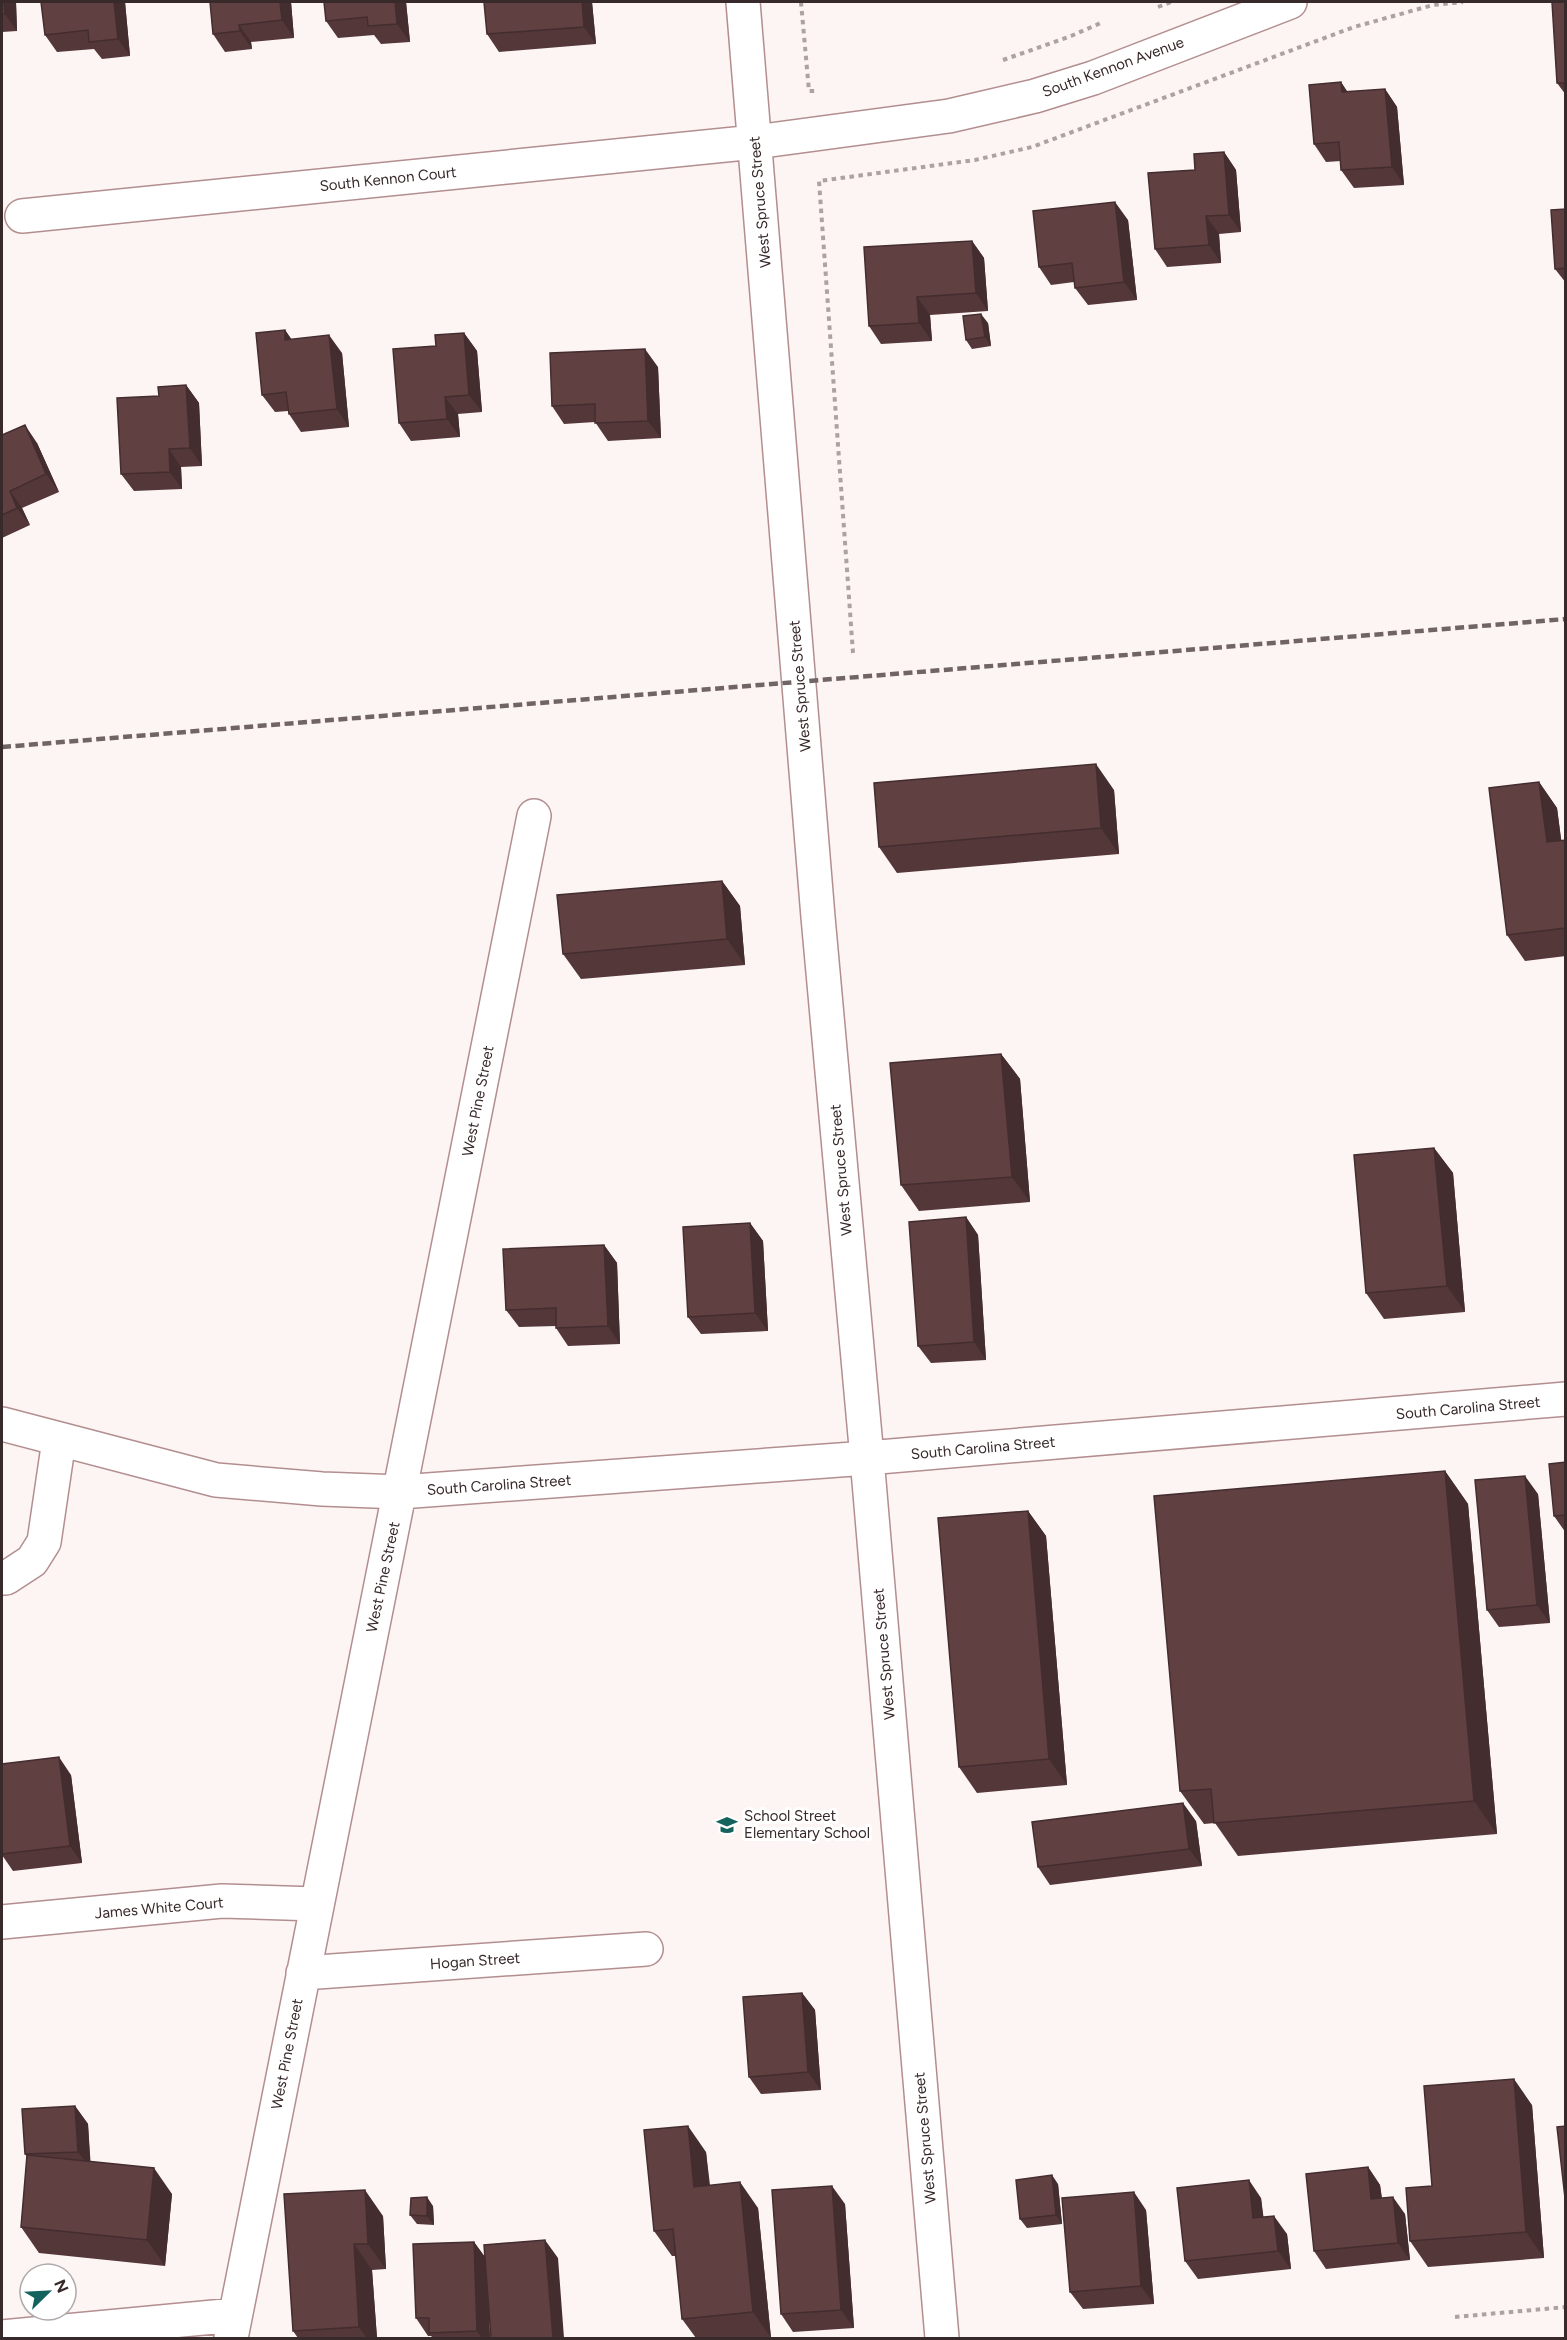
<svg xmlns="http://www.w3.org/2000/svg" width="1567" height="2340" font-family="Figtree,sans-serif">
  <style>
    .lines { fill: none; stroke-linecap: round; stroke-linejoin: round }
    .minor-casing { stroke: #b38e8f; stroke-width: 36 }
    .path { stroke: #ada2a2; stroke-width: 4; stroke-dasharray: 4.5 4.5; stroke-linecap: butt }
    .minor { stroke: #fff; stroke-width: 33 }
    .rail { stroke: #716465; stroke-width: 4.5; stroke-dasharray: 9 4.5; stroke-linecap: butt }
    .wall { fill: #533739 }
    .shaded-wall { fill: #442d2e }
    .building { fill: #614042; stroke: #442d2e; stroke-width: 1.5 }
    .labels { text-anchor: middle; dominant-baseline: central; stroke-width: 6; stroke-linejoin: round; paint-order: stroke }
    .street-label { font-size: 15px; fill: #38292a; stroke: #fff }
    .poi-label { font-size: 15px; fill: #38292a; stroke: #fff; text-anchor: start }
  </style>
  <rect width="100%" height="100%" fill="#fdf4f4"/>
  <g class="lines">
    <!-- minor casing -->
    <g class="minor-casing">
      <path id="minor" d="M743 2 818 917 867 1458 942 2338
        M22 216 755 142 949 116 1035 96 1093 78 1290 2
        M2 1424 216 1480 322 1489 400 1492 867 1458 1566 1399
        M2 1578H6L32 1561 44 1542 59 1440
        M2 1922 222 1901 316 1904
        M303 1973 646 1949
        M2 2337 235 2315
        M231 2338 534 816"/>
    </g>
    <!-- path -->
    <path class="path" d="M801 2 809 91H816
      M1158 7 1171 2
      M1003 60 1071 36 1103 22
      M853 653 819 181 975 160 1032 147 1354 27 1433 5 1463 2
      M1455 2317 1566 2307"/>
    <!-- minor -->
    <use href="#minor" class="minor"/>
    <!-- rail -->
    <path class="rail" d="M2 747 1566 619"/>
  </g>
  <!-- wall -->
  <path class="wall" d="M2 2H16L17 31 2 32Z
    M41 2H125L130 56 102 59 94 49 57 52 45 35Z
    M210 2H291L294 38 251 42 252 49 225 52 213 34Z
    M324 2H406L410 42 381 44 374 35 338 38 326 21Z
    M484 2H592L596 44 499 52 487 34Z
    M1566 2V95L1557 83Z
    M1341 82 1347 92 1385 89 1397 107 1404 185 1354 188 1341 170V161L1326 162 1314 144Z
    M1224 152 1236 170 1241 232 1219 234 1221 263 1167 267 1155 249 1195 170Z
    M1566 209V283L1555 269Z
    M1128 220 1137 300 1088 305 1075 288 1074 282 1051 285 1039 267Z
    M972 241 984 258 988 311 930 315 932 341 881 344 869 326Z
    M988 323 991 346 972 349 966 340Z
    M285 330 291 339 342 353 349 427 301 432 289 414 288 411 275 412 262 395Z
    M464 333 477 351 482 412 458 414 460 437 411 441 399 423 436 346Z
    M658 367 661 438 608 441 595 422 564 424 552 406Z
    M186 385 199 403 202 466 181 467 182 489 134 491 121 474 159 396Z
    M2 435 37 443 59 492 22 508 30 525 2 538Z
    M1539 782 1557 808 1561 840H1566V956L1525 961 1507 935Z
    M1114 790 1119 854 897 873 879 847Z
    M722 881 740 906 745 965 581 979 563 954Z
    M1001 1054 1020 1079 1030 1202 919 1211 901 1185Z
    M1434 1148 1453 1173 1465 1312 1384 1319 1366 1293Z
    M966 1217 978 1235 986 1360 931 1363 918 1346Z
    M750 1223 763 1241 768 1331 701 1334 688 1317Z
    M604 1245 617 1263 620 1344 568 1346 556 1328V1326L519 1327 506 1310Z
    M1566 1462V1533L1554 1516Z
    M1445 1471 1468 1504 1497 1834 1238 1856 1215 1823 1204 1824 1180 1791Z
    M1538 1494 1550 1623 1499 1627 1487 1610Z
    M1028 1511 1046 1536 1067 1785 977 1793 959 1767Z
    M2 1764 71 1775 82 1863 13 1871 2 1855Z
    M1196 1821 1202 1866 1050 1885 1038 1867Z
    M802 1993 815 2010 821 2090 761 2094 749 2077Z
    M1532 2105 1544 2258 1428 2267 1410 2241 1432 2186Z
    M75 2106 88 2124 90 2162 172 2194 165 2266 39 2253 21 2227 27 2157 25 2154Z
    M706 2152 710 2185 758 2208 771 2338H696L682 2319 676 2256H672L654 2231Z
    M1368 2167 1380 2185 1382 2198 1405 2214 1410 2260 1326 2269 1314 2251Z
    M1058 2184 1062 2224 1027 2228 1020 2219Z
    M284 2194 383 2216 386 2269 372 2270 377 2338H298L293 2331Z
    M1261 2198 1263 2217 1287 2234 1291 2269 1198 2279 1185 2261Z
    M845 2204 854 2328 793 2332 781 2314Z
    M433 2206 434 2225 417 2224 410 2215Z
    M1146 2210 1154 2304 1083 2309 1070 2292Z
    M474 2242 485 2257 558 2258 488 2304 490 2338H433L431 2336H428L416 2318Z"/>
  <!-- shaded-wall -->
  <path class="shaded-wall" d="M4 2H16L17 31 5 14Z
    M114 2H125L130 56 118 39Z
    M280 2H291L294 38 282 20Z
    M395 2H406L410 42 397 24Z
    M582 2H592L596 44 584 27Z
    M239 25 251 42 252 49 240 31Z
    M1341 82 1353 100 1342 92Z
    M1385 89 1397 107 1404 185 1392 167Z
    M1224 152 1236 170 1241 232 1229 215Z
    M1115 202 1128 220 1137 300 1124 282Z
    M1206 216 1219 234 1221 263 1209 245Z
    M972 241 984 258 988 311 976 293Z
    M917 297 930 315 932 341 919 323Z
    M981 314 988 323 991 346 985 337Z
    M285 330 297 347 285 340Z
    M464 333 477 351 482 412 469 395Z
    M329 335 342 353 349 427 337 409Z
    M645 349 658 367 661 438 648 421Z
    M186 385 199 403 202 466 190 448Z
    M445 397 458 414 460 437 447 419Z
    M25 425 37 443 59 492 46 474Z
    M169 449 181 467 182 489 170 472Z
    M10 491 22 508 30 525 17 508Z
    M1096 764 1114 790 1119 854 1101 828Z
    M1539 782 1557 808 1565 868 1547 842Z
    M722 881 740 906 745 965 727 939Z
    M1001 1054 1020 1079 1030 1202 1012 1177Z
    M1434 1148 1453 1173 1465 1312 1447 1286Z
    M966 1217 978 1235 986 1360 974 1342Z
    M750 1223 763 1241 768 1331 755 1313Z
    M604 1245 617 1263 620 1344 608 1326Z
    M1445 1471 1468 1504 1497 1834 1474 1801Z
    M1525 1476 1538 1494 1550 1623 1537 1605Z
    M1028 1511 1046 1536 1067 1785 1049 1759Z
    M59 1757 71 1775 82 1863 70 1846Z
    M1183 1803 1196 1821 1202 1866 1189 1849Z
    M802 1993 815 2010 821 2090 808 2072Z
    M1514 2079 1532 2105 1544 2258 1526 2232Z
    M75 2106 88 2124 91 2169 78 2152Z
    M688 2126 706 2152 712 2213 694 2187Z
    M1368 2167 1380 2185 1384 2217 1371 2199Z
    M154 2168 172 2194 165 2266 147 2240Z
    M1052 2175 1058 2184 1062 2224 1056 2215Z
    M1249 2180 1261 2198 1266 2236 1253 2218Z
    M740 2182 758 2208 771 2338 753 2312Z
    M832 2186 845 2204 854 2328 841 2310Z
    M365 2190 383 2216 386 2269 368 2244Z
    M1134 2192 1146 2210 1154 2304 1141 2286Z
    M427 2197 433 2206 434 2225 427 2216Z
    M1393 2197 1405 2214 1410 2260 1398 2243Z
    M1274 2216 1287 2234 1291 2269 1278 2251Z
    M545 2240 558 2258 564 2338H553Z
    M474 2242 487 2260 490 2338H482L477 2331Z
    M354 2244 372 2270 377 2338H367L359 2327Z"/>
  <!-- building -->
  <path class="building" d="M2 2H4L5 14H2Z
    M41 2H114L118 39 89 42 88 30 45 35Z
    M210 2H280L282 20 239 25 240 31 213 34Z
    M324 2H395L397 24 368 26 367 17 326 21Z
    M484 2H582L584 27 487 34Z
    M1552 2H1566V83H1557Z
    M1341 82 1342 92 1385 89 1392 167 1341 170 1339 142 1314 144 1309 85Z
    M1224 152 1229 215 1206 216 1209 245 1155 249 1148 173 1195 170 1194 154Z
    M1115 202 1124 282 1075 288 1072 263 1039 267 1033 211Z
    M1566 209V268L1555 269 1551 210Z
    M972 241 976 293 917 297 919 323 869 326 864 247Z
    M981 314 985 337 966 340 963 316Z
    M285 330V340L329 335 337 409 289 414 286 392 262 395 256 333Z
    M464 333 469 395 445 397 447 419 399 423 393 349 436 346 435 335Z
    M645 349 648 421 595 423V404L552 406 550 353Z
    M186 385 190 448 169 449 170 472 121 474 117 398 159 396 158 387Z
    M25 425 46 474 10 491 17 508 2 515V435Z
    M1096 764 1101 828 879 847 874 783Z
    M1539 782 1547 842 1566 840V928L1507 935 1489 788Z
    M722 881 727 939 563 954 557 895Z
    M1001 1054 1012 1177 901 1185 890 1063Z
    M1434 1148 1447 1286 1366 1293 1354 1155Z
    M966 1217 974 1342 918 1346 909 1222Z
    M750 1223 755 1313 688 1317 683 1227Z
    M604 1245 608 1326 556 1328V1308L506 1310 503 1249Z
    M1566 1462V1515L1554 1516 1549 1464Z
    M1445 1471 1474 1801 1214 1823 1211 1789 1180 1791 1154 1496Z
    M1525 1476 1537 1605 1487 1610 1475 1480Z
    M1028 1511 1049 1759 959 1767 938 1518Z
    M59 1757 70 1846 2 1854V1764Z
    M1183 1803 1189 1849 1038 1867 1032 1822Z
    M802 1993 808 2072 749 2077 743 1997Z
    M1514 2079 1526 2232 1410 2241 1406 2188 1432 2186 1424 2086Z
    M75 2106 78 2152 25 2154 22 2109Z
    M688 2126 694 2187 740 2182 753 2312 682 2319 673 2229 654 2231 644 2130Z
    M1566 2126V2207L1557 2127Z
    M27 2155 154 2168 147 2240 21 2227Z
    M1368 2167 1371 2199 1393 2197 1398 2243 1314 2251 1306 2174Z
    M1052 2175 1056 2215 1020 2219 1016 2180Z
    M1249 2180 1253 2218 1274 2216 1278 2251 1185 2261 1177 2188Z
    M832 2186 841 2310 781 2314 772 2190Z
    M365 2190 368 2244H354L359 2327 293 2331 284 2194Z
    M1134 2192 1141 2286 1070 2292 1062 2198Z
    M427 2197V2216L410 2215 411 2198Z
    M545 2240 553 2338H491L484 2245Z
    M474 2242 477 2331 429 2333V2318H416L413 2244Z"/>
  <!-- icons -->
  <defs>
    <g id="school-bare" transform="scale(1.62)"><path d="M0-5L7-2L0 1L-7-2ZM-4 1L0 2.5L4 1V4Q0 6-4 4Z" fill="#14625d" stroke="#fff" stroke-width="2.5" paint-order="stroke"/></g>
  </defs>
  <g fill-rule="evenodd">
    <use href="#school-bare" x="727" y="1825"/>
  </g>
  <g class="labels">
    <!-- street labels -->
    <g class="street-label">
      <text transform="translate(1113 67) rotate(-20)">South Kennon Avenue</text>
      <text transform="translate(388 179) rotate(-6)">South Kennon Court</text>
      <text transform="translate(760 202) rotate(-95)">West Spruce Street</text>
      <text transform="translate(800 686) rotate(-95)">West Spruce Street</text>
      <text transform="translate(478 1101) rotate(-79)">West Pine Street</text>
      <text transform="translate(841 1170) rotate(-95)">West Spruce Street</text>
      <text transform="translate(1468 1408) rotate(-5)">South Carolina Street</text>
      <text transform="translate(983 1448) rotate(-5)">South Carolina Street</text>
      <text transform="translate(499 1485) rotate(-4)">South Carolina Street</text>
      <text transform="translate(383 1577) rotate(-78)">West Pine Street</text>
      <text transform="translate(884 1654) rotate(-95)">West Spruce Street</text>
      <text transform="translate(159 1908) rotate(-5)">James White Court</text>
      <text transform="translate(475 1961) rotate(-4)">Hogan Street</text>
      <text transform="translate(287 2054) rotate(-79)">West Pine Street</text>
      <text transform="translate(925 2138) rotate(-95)">West Spruce Street</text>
    </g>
    <!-- poi labels -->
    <g class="poi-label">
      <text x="744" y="1816">School Street<tspan x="744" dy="17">Elementary School</tspan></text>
    </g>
  </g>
  <!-- border -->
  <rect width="1567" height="2340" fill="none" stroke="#38292a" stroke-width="6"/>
  <!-- north arrow -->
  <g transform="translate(48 2292) rotate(66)"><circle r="28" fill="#ffffff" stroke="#afa9aa" stroke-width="1.5"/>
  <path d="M0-4.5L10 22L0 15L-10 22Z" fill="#14625d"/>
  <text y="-9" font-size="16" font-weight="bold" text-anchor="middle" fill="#38292a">N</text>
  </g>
</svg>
